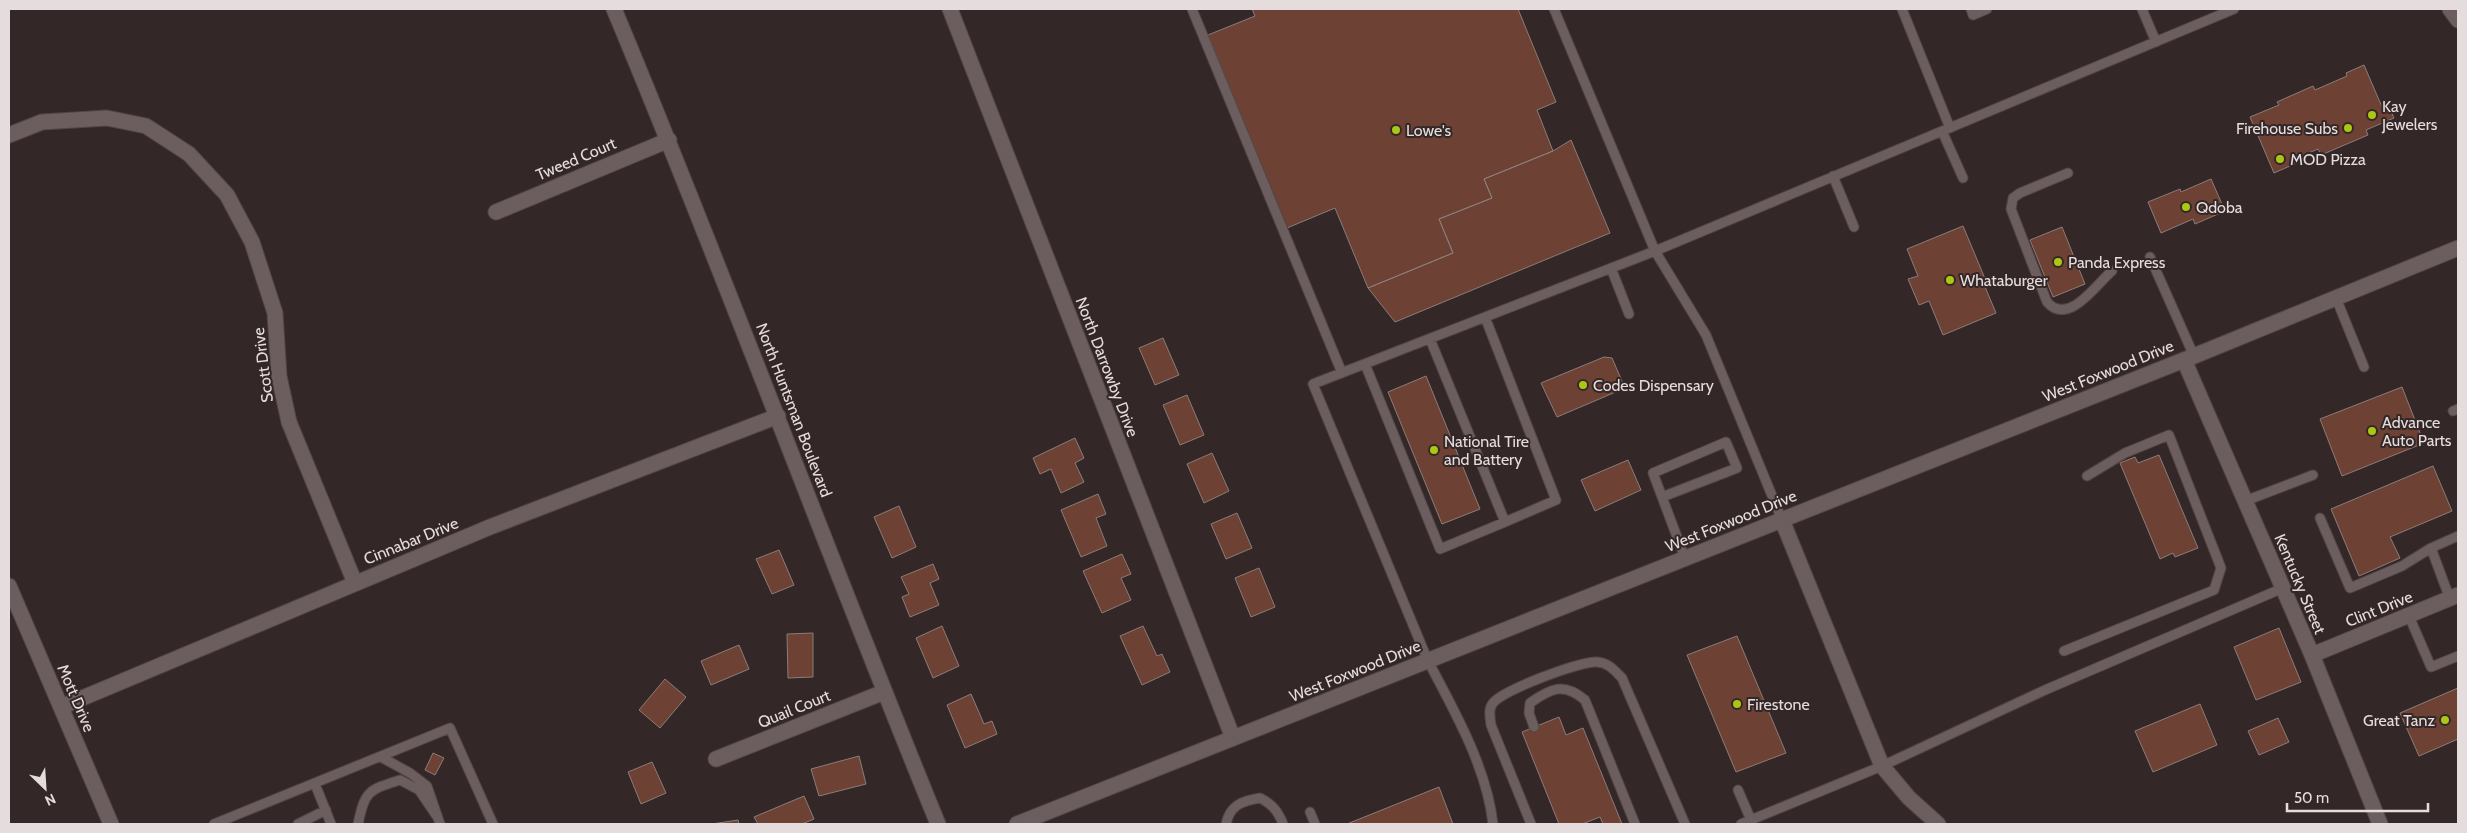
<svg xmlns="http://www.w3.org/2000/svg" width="2467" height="833" font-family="Cabin,sans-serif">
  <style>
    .building { fill: #6d4134; stroke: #8b7d79 }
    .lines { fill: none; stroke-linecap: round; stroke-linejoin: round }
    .service-casing { stroke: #504545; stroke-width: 11 }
    .minor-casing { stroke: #504545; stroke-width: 17 }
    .tertiary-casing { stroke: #504545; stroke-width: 17 }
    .secondary-casing { stroke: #504545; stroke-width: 17 }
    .service { stroke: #6c5d5e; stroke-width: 9 }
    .minor { stroke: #6c5d5e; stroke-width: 15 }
    .tertiary { stroke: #6c5d5e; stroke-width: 15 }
    .secondary { stroke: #6c5d5e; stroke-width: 15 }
    .poi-dot { fill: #abc614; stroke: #342728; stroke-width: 2 }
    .labels { text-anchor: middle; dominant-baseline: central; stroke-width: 4; stroke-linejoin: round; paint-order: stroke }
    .poi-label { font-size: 16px; fill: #e5dddd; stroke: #342728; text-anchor: start }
    .street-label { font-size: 16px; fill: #e5dddd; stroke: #342728 }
  </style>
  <rect width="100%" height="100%" fill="#342728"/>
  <!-- building -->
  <path class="building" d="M1252 9H1518L1556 102 1537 110 1553 151 1484 179 1492 198 1439 219 1453 253 1368 288 1335 208 1287 228 1208 35 1255 16Z
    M2364 65 2382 107 2388 104 2394 118 2366 130 2368 135 2321 155 2318 149 2297 158 2299 162 2274 173 2250 117 2279 105 2277 102 2313 86 2315 90 2347 76 2346 73Z
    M1571 140 1610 233 1395 322 1368 288 1453 253 1439 219 1492 198 1484 179 1553 151Z
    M2211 179 2225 211 2195 224 2193 219 2161 233 2148 202 2180 189 2181 192Z
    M1963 226 1986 281 1983 282 1996 313 1943 335 1929 301 1919 305 1908 279 1918 276 1907 249Z
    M2062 227 2085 284 2053 297 2030 240Z
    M1163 338 1179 375 1155 385 1139 348Z
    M1604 357 1612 358 1625 388 1557 417 1541 383Z
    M1426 376 1480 509 1442 524 1388 392Z
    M2402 387 2424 443 2342 476 2320 419Z
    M1187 395 1204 435 1180 445 1163 405Z
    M1075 438 1084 458 1075 463 1084 482 1061 493 1051 469 1040 474 1033 458Z
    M1212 453 1229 491 1204 503 1187 464Z
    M2159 455 2198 548 2175 557 2173 553 2160 559 2120 463 2135 457 2138 463Z
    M1628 460 1641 490 1595 511 1581 480Z
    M2433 466 2452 511 2390 537 2400 558 2359 576 2331 509Z
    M1098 494 1106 514 1096 518 1107 546 1081 557 1061 510Z
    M899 506 916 547 892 558 874 517Z
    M1237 513 1252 548 1226 559 1211 524Z
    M779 550 794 585 772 594 756 559Z
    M1122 554 1131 574 1121 578 1131 600 1102 613 1083 571Z
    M933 564 939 579 930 583 939 605 910 617 902 597 909 594 901 577Z
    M1259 568 1275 607 1251 617 1235 578Z
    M942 626 959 666 933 678 916 638Z
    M1143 626 1157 656 1162 654 1170 672 1142 685 1120 636Z
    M2279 628 2301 682 2256 700 2234 647Z
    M813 633V677L788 678 787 634Z
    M1737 636 1786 753 1736 772 1687 655Z
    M739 645 749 669 711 685 701 661Z
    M665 679 686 697 660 728 639 710Z
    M2458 688V739L2419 756 2400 713Z
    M971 694 984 724 992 721 997 734 965 748 947 705Z
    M2200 704 2217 745 2153 772 2135 731Z
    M1559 717 1566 735 1583 728 1622 824H1603L1600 817 1582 824H1559L1522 732Z
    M2278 718 2289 742 2259 755 2248 731Z
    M433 753 444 758 435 775 425 770Z
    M859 756 866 784 819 796 811 769Z
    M652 762 666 793 641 804 628 772Z
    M1439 787 1453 824H1347Z
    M804 796 814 819 802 824H758L754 817Z
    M738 820 739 824H712Z"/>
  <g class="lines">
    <!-- service casing -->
    <g class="service-casing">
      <path id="service" d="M1192 9 1342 373
        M1554 9 1655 251 2234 9
        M1902 9 1950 128
        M1971 9 1973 15 1987 9
        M2142 9 2156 42
        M1942 131 1963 178
        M2068 173 2020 193 2013 198 2011 209 2047 302C2069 327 2097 283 2112 271
        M1833 176 1854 227
        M2150 257 2194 356
        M1611 268 1629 314
        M2336 298 2364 367
        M1485 317 1556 500 1505 522
        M1365 364 1440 549 1505 522 1430 339
        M2453 411 2458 409
        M1662 497 1737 468 1726 442 1653 473 1685 558
        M2245 501 2313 475
        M2320 518 2350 588 2402 566 2431 548
        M2450 599 2431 548 2458 536
        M2409 616 2431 667 2458 656
        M2064 651 2214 590 2221 568 2169 435 2125 453 2087 476
        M1534 727 1529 713 1530 703C1551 688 1564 682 1585 700L1635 824
        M381 757 410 773 427 786 440 824
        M315 784 331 824
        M1738 790 1751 820
        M1310 812 1315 824
        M214 824 450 728 493 824
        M298 824 326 810
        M358 824C365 791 368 790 400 780L419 790 438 818
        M1226 824C1230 805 1242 801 1260 798 1272 804 1278 811 1283 824
        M1493 824C1487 768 1454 710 1428 661L1313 384 1655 251 1706 335 1782 520
        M1531 824 1491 725C1490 717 1488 709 1493 703 1503 690 1580 661 1597 662 1609 663 1614 670 1622 678L1685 824
        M1741 824 1882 766 2045 690 2283 588"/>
    </g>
    <!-- minor casing -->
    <g class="minor-casing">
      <path id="minor" d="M614 9C727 279 827 553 938 824
        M950 9 1233 738
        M9 135 42 122 107 118 146 126 189 154 227 195 252 242 275 313 279 376 289 422 355 583
        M496 212 669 140
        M2184 360 2312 655 2380 824
        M9 586 111 824
        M2312 655 2458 595
        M61 707 490 527 778 416
        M716 759 884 692"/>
    </g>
    <!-- tertiary casing -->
    <g class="tertiary-casing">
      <path id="tertiary" d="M2450 9 2458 20
        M1782 520 1882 766 1909 798 1938 824"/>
    </g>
    <!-- secondary casing -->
    <g class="secondary-casing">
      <path id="secondary" d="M1017 824 2194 356 2458 248"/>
    </g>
    <!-- service -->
    <use href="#service" class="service"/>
    <!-- minor -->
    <use href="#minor" class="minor"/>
    <!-- tertiary -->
    <use href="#tertiary" class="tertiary"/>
    <!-- secondary -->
    <use href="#secondary" class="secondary"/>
  </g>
  <!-- markers -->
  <g class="poi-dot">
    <circle cx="2372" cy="115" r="5"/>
    <circle cx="2348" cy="128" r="5"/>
    <circle cx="1396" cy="130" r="5"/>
    <circle cx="2280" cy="159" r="5"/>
    <circle cx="2186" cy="207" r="5"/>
    <circle cx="2058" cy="262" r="5"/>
    <circle cx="1950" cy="280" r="5"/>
    <circle cx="1583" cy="385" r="5"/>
    <circle cx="2372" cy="431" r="5"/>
    <circle cx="1434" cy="450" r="5"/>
    <circle cx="1737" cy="704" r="5"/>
    <circle cx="2445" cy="720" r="5"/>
  </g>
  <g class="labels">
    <!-- poi labels -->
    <g class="poi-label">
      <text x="2382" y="106">Kay<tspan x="2382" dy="18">Jewelers</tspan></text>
      <text x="2338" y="128" text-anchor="end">Firehouse Subs</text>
      <text x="1406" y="130">Lowe's</text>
      <text x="2290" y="159">MOD Pizza</text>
      <text x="2196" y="207">Qdoba</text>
      <text x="2068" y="262">Panda Express</text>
      <text x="1960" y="280">Whataburger</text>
      <text x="1593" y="385">Codes Dispensary</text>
      <text x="2382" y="422">Advance<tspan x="2382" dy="18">Auto Parts</tspan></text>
      <text x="1444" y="441">National Tire<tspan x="1444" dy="18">and Battery</tspan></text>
      <text x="1747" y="704">Firestone</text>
      <text x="2435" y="720" text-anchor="end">Great Tanz</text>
    </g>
    <!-- street labels -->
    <g class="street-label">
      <text transform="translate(576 159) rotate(-23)">Tweed Court</text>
      <text transform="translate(263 365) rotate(-97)">Scott Drive</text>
      <text transform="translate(1107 367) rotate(69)">North Darrowby Drive</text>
      <text transform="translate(2108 371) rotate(-22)">West Foxwood Drive</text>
      <text transform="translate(794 410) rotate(69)">North Huntsman Boulevard</text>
      <text transform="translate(1731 521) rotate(-22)">West Foxwood Drive</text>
      <text transform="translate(411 541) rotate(-22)">Cinnabar Drive</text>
      <text transform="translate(2300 584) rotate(67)">Kentucky Street</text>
      <text transform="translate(2379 609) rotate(-22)">Clint Drive</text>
      <text transform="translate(1355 671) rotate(-22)">West Foxwood Drive</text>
      <text transform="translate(76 698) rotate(67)">Mott Drive</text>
      <text transform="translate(794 709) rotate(-22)">Quail Court</text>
    </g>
  </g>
  <!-- border -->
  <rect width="2467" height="833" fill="none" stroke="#e5dddd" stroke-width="20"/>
  <!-- north arrow -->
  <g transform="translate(45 788) rotate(155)" stroke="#342728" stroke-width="4" paint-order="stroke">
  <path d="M0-4L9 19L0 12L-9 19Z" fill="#e5dddd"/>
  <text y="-8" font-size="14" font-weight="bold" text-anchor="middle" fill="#e5dddd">N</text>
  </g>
  <!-- scale -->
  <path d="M2287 803v8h141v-8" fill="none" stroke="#e5dddd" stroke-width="2.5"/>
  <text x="2294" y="803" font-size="15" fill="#e5dddd" stroke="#342728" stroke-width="4" paint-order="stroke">50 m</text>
</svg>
